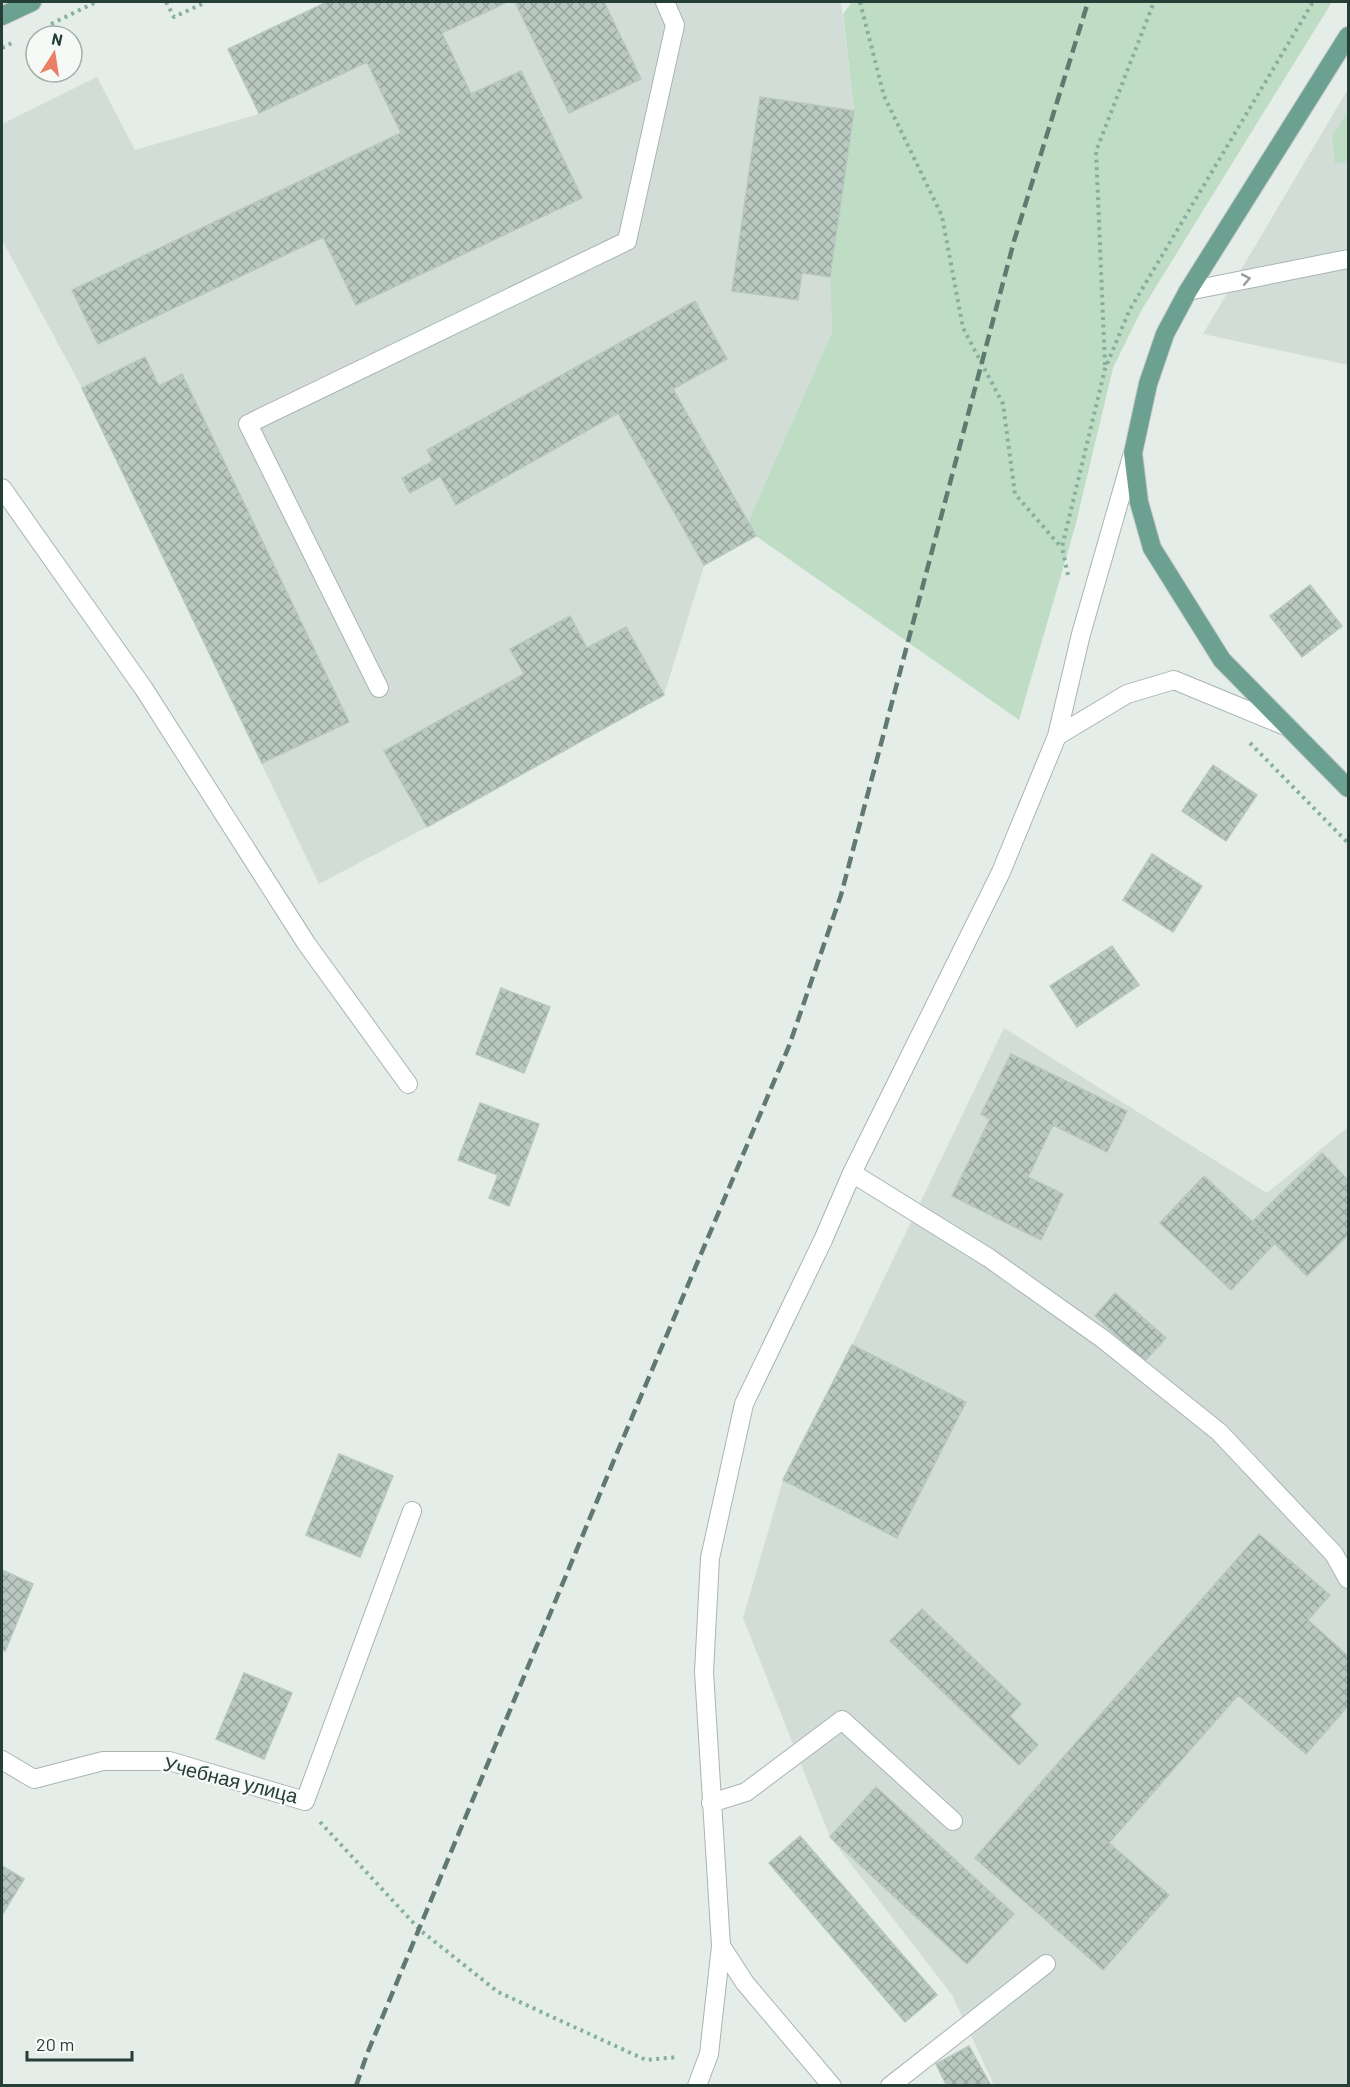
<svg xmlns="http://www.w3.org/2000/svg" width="1350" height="2087" font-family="Barlow,sans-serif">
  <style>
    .built { fill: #d3ddd8 }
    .grass { fill: #bfddc5 }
    .building { fill: url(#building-cross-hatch); stroke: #b7c7bf; stroke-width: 1.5 }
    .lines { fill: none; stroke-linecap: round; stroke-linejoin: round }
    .minor-casing { stroke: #a8b5b0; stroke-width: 20 }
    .major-casing { stroke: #c2c9c7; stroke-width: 20 }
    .path { stroke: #87afa0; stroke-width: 4; stroke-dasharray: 3 4.5; stroke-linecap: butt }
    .minor { stroke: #fff; stroke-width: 18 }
    .major { stroke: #6ca090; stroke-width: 18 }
    .rail { stroke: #607971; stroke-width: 4.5; stroke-dasharray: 12 6; stroke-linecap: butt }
    .oneway { stroke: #929e9a }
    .labels { text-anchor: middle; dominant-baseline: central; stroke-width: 4.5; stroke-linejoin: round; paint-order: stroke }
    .street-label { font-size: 20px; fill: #253e36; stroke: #f5faf7 }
  </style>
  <defs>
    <pattern id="building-cross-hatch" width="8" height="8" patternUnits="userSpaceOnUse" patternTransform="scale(1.5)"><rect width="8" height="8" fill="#bac8c2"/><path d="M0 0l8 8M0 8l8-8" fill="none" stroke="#97a49e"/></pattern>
  </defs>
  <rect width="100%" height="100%" fill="#e5ede9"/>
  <!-- built -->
  <path class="built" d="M327 2H841L854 111 830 277 832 332 748 522 756 536 704 566 664 695 427 827 319 884 82 388 2 240V124L97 77 135 150 259 114 228 49Z
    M1348 89V365L1203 334Z
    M1004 1028 1267 1193 1348 1127V2085H994L952 1995 830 1837 743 1618 783 1480 852 1345Z"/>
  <!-- grass -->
  <path class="grass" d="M852 2H1332L1141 311 1113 368 1075 527 1019 720 756 536 748 522 832 332 830 277 854 111 843 14Z
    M1348 112V161L1335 164 1332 135Z"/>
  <!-- building -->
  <path class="building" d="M327 2H507L442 33 471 94 521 71 582 198 356 305 323 237 98 344 72 290 401 133 367 62 259 113 228 49Z
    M515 2H604L641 79 569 113Z
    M760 97 854 111 830 277 802 273 798 300 732 291Z
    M695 301 727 359 673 389 756 536 704 565 618 413 456 505 440 476 410 493 402 478 433 461 427 450Z
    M145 357 159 386 182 374 349 722 262 763 82 388Z
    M1310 585 1342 626 1302 657 1270 616Z
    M570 616 587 648 626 627 664 695 427 827 384 751 524 674 510 649Z
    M1213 765 1257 795 1226 841 1182 811Z
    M1152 854 1202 886 1173 932 1123 900Z
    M1112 946 1139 985 1077 1027 1050 986Z
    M501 988 550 1007 524 1073 476 1054Z
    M1011 1054 1127 1111 1107 1152 1053 1125 1028 1177 1063 1194 1041 1240 952 1196 990 1119 981 1114Z
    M480 1103 539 1124 509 1206 489 1198 498 1175 458 1160Z
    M1322 1153 1348 1180V1235L1307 1276 1253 1221Z
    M1204 1176 1275 1243 1231 1290 1160 1223Z
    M1115 1293 1166 1338 1145 1361 1095 1316Z
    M852 1345 966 1402 897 1538 783 1480Z
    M339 1454 393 1476 360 1557 306 1535Z
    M1259 1534 1330 1595 1308 1620 1348 1656V1706L1306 1754 1238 1695 1109 1843 1169 1895 1103 1970 975 1858Z
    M2 1570 33 1584 5 1651 2 1649Z
    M922 1609 1021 1704 1010 1716 1038 1745 1019 1765 890 1641Z
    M244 1673 292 1693 264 1759 216 1739Z
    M876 1787 1014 1914 967 1964 830 1837Z
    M800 1836 937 1995 905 2022 769 1863Z
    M2 1866 24 1879 2 1915Z
    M969 2046 991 2086H947L936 2064Z"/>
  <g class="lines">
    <!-- minor casing -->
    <g class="minor-casing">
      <path id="minor" d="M1188 291 1348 259
        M2 488 144 689 306 943 408 1084
        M379 688 248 424 627 241 675 25 665 2
        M1057 736 1127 694 1174 680 1288 727
        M852 1173 989 1258 1103 1339 1219 1432 1334 1554 1348 1579
        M2 1760 34 1779 103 1761H169L305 1801 412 1511
        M711 1803 746 1792 842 1720 953 1821
        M697 2086 709 2054 721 1946
        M832 2086 745 1983 721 1946 704 1672 710 1558 744 1404 823 1240 852 1173 1001 872 1057 736 1081 634 1133 453
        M890 2086 1046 1964"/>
    </g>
    <!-- major casing -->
    <g class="major-casing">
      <path id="major" d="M2 16 32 2
        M1348 36 1188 291 1165 334 1148 384 1133 453 1139 502 1152 548 1222 660 1348 788"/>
    </g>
    <!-- path -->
    <path class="path" d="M166 2 174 17 206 2
      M860 2 884 96 942 216 963 328 1003 404 1015 494 1061 547
      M51 24 96 2
      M2 48 12 43
      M1105 365 1096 151 1154 2
      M1068 575 1062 547 1105 369 1129 311 1313 2
      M1250 743 1348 843
      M320 1822 420 1930 498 1992 646 2060 678 2057"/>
    <!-- minor -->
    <use href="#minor" class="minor"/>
    <!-- major -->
    <use href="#major" class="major"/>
    <!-- rail -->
    <path class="rail" d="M356 2086 367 2054 619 1448 789 1046 841 895 1014 241 1088 2"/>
  </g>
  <!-- one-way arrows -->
  <defs><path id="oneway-chevron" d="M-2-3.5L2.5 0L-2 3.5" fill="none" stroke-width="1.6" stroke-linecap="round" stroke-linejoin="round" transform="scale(1.5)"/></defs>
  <use class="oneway" href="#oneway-chevron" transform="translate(1246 279) rotate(-11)"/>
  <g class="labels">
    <!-- street labels -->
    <g class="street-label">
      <text transform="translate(231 1779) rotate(14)">Учебная улица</text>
    </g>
  </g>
  <!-- border -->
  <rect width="1350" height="2087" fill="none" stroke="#253e36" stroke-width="6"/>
  <!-- north arrow -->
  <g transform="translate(54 54) rotate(12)"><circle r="28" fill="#f5faf7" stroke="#a2afaa" stroke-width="1.5"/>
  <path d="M0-4.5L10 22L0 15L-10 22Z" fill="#ea7e66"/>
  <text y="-9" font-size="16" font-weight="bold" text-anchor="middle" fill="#253e36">N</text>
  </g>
  <!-- scale -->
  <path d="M27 2051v9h105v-9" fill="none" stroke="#253e36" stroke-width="3"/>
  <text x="36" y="2051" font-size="18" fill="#253e36" stroke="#f5faf7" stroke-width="4.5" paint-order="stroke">20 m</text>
</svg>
